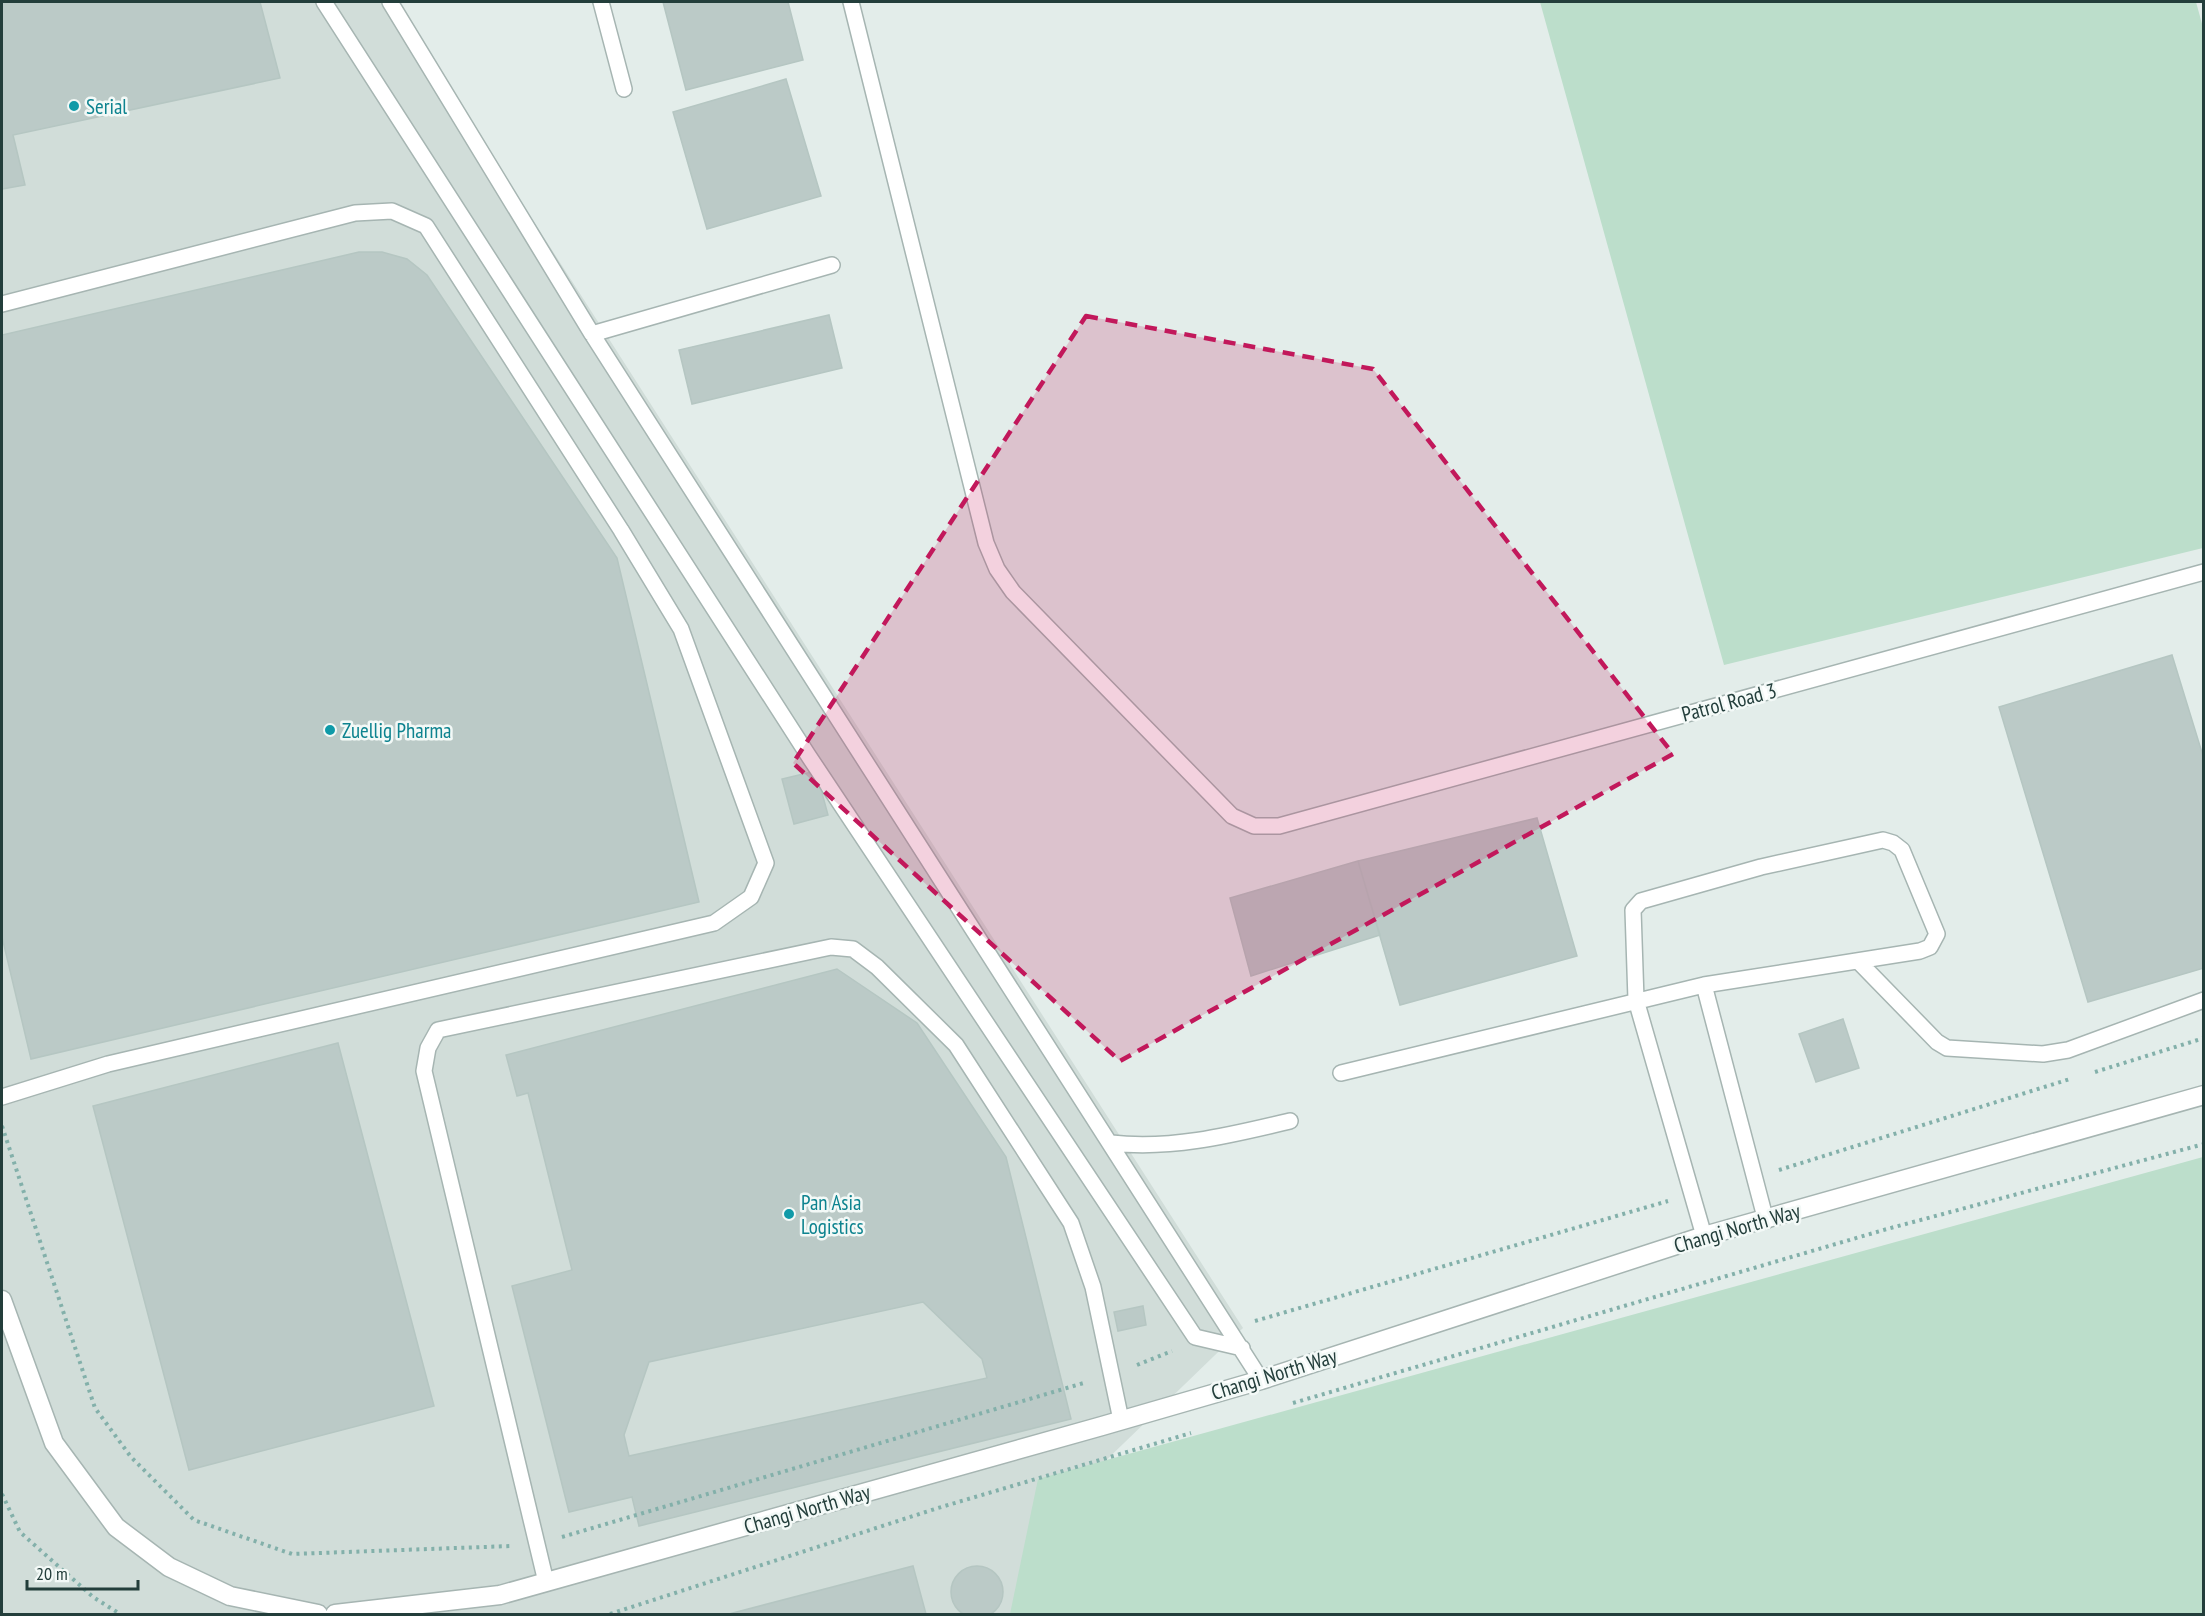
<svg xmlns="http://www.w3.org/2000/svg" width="2205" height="1616" font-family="'PT Sans Narrow',sans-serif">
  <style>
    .built { fill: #d1ddd9 }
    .green { fill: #bcdecb }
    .building { fill: #bbcac7; stroke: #b5c6c2; stroke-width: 1.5; fill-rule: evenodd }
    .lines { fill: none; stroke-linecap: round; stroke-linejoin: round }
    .lane-casing { stroke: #a6b5b2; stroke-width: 18 }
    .street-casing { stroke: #a6b5b2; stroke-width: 21 }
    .path { stroke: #83b0aa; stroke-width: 4; stroke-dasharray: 3 4.5; stroke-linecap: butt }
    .lane { stroke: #fff; stroke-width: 15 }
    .street { stroke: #fff; stroke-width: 18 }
    .marked { fill: #c2185b; fill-opacity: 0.2; stroke: #c2185b; stroke-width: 4.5; stroke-dasharray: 12 8; stroke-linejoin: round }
    .culture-dot { fill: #0f9aa8; stroke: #f3f9f7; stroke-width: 2 }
    .labels { text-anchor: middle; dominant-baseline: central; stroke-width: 5; stroke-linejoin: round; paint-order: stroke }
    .culture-label { font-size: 21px; fill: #0d838f; stroke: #f3f9f7; text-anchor: start }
    .street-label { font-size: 21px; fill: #233e3b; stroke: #f3f9f7 }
  </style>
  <rect width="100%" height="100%" fill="#e3edea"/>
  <!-- built -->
  <path class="built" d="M2 2H393L1243 1328 1064 1501 1040 1614H2Z"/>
  <!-- green -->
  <path class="green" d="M1540 2H2196L2204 31 2203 548 1724 665Z
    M2203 1157V1614H1010L1038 1479Z"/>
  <!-- building -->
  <path class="building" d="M2 2H260L280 78 13 135 25 185 2 189Z
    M663 2H788L803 60 686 90Z
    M786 79 821 196 707 229 673 112Z
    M359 252H382L407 259 427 275 617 558 699 902 31 1059 2 937V335Z
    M829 315 842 368 692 404 679 350Z
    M2172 655 2204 759V968L2088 1002 1999 707Z
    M816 771 828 815 794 824 782 779Z
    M1537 818 1577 956 1400 1005 1358 861Z
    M1358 861 1380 935 1251 976 1230 898Z
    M837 969 917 1023 1006 1157 1071 1419 639 1526 632 1497 569 1512 512 1286 572 1270 528 1093 517 1096 506 1055ZM923 1302 982 1359 987 1378 629 1456 624 1435 649 1362Z
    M1843 1019 1859 1068 1816 1082 1799 1034Z
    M338 1043 434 1406 189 1470 93 1106Z
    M1143 1306 1146 1325 1118 1331 1114 1312Z
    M951 1592a26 26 0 1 1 52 0a26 26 0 1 1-52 0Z
    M913 1566 926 1614H729Z"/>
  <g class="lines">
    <!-- lane casing -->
    <g class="lane-casing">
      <path id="lane" d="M324 2 808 755 1195 1337 1242 1348
        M390 2 592 334 1261 1380
        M601 2 624 89
        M851 2 986 543 997 569 1013 592 1232 816 1254 826H1279L2204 572
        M2 304 355 213 392 211 426 226 621 530 681 629 766 863 751 897 714 923 108 1064 2 1097
        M592 334 832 265
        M1858 961 1937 1042 1947 1048 2043 1054 2068 1050 2204 1000
        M1704 985 1766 1221
        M1341 1073 1704 985 1920 951 1930 947 1937 934 1902 850 1893 843 1883 840 1761 867 1641 901 1633 910 1636 1000 1704 1236
        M1111 1143C1172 1150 1231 1135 1290 1121
        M546 1582 424 1071 428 1048 438 1030 831 947 853 949 877 967 956 1045 1071 1223 1093 1287 1121 1420"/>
    </g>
    <!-- street casing -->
    <g class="street-casing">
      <path id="street" d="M2 1300 54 1443 116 1527 169 1567 230 1596 318 1614
        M335 1614 500 1595 1102 1426 1261 1380 1704 1236 2204 1095"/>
    </g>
    <!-- path -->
    <path class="path" d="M2095 1072 2204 1038
      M2 1126 95 1408 131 1457 194 1520 292 1554 511 1546
      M1779 1170 2070 1079
      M1255 1321 1668 1201
      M1137 1365 1172 1351
      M1293 1403 1887 1229 2204 1144
      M2 1494 20 1532 93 1597 120 1614
      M562 1537 1087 1382
      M610 1614 938 1508 1191 1433"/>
    <!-- lane -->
    <use href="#lane" class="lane"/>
    <!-- street -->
    <use href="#street" class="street"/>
  </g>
  <!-- marked area -->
  <path class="marked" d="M1086 316 1373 369 1673 754 1120 1061 793 763Z"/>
  <!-- markers -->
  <g class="culture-dot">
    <circle cx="74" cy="106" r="6"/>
    <circle cx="330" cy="730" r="6"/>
    <circle cx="789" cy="1214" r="6"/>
  </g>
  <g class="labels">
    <!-- culture labels -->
    <g class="culture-label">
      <text x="86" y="106">Serial</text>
      <text x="342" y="730">Zuellig Pharma</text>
      <text x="801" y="1202">Pan Asia<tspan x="801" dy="24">Logistics</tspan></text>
    </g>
    <!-- street labels -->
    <g class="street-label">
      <text transform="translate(1729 702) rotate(-15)">Patrol Road 3</text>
      <text transform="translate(1737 1228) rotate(-16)">Changi North Way</text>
      <text transform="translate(1274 1374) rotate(-17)">Changi North Way</text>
      <text transform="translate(807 1509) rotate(-16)">Changi North Way</text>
    </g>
  </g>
  <!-- border -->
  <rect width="2205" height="1616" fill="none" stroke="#233e3b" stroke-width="6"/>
  <!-- scale -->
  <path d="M27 1580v9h111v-9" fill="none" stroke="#233e3b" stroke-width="3"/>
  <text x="36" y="1580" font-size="18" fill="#233e3b" stroke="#f3f9f7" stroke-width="4.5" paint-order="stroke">20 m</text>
</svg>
